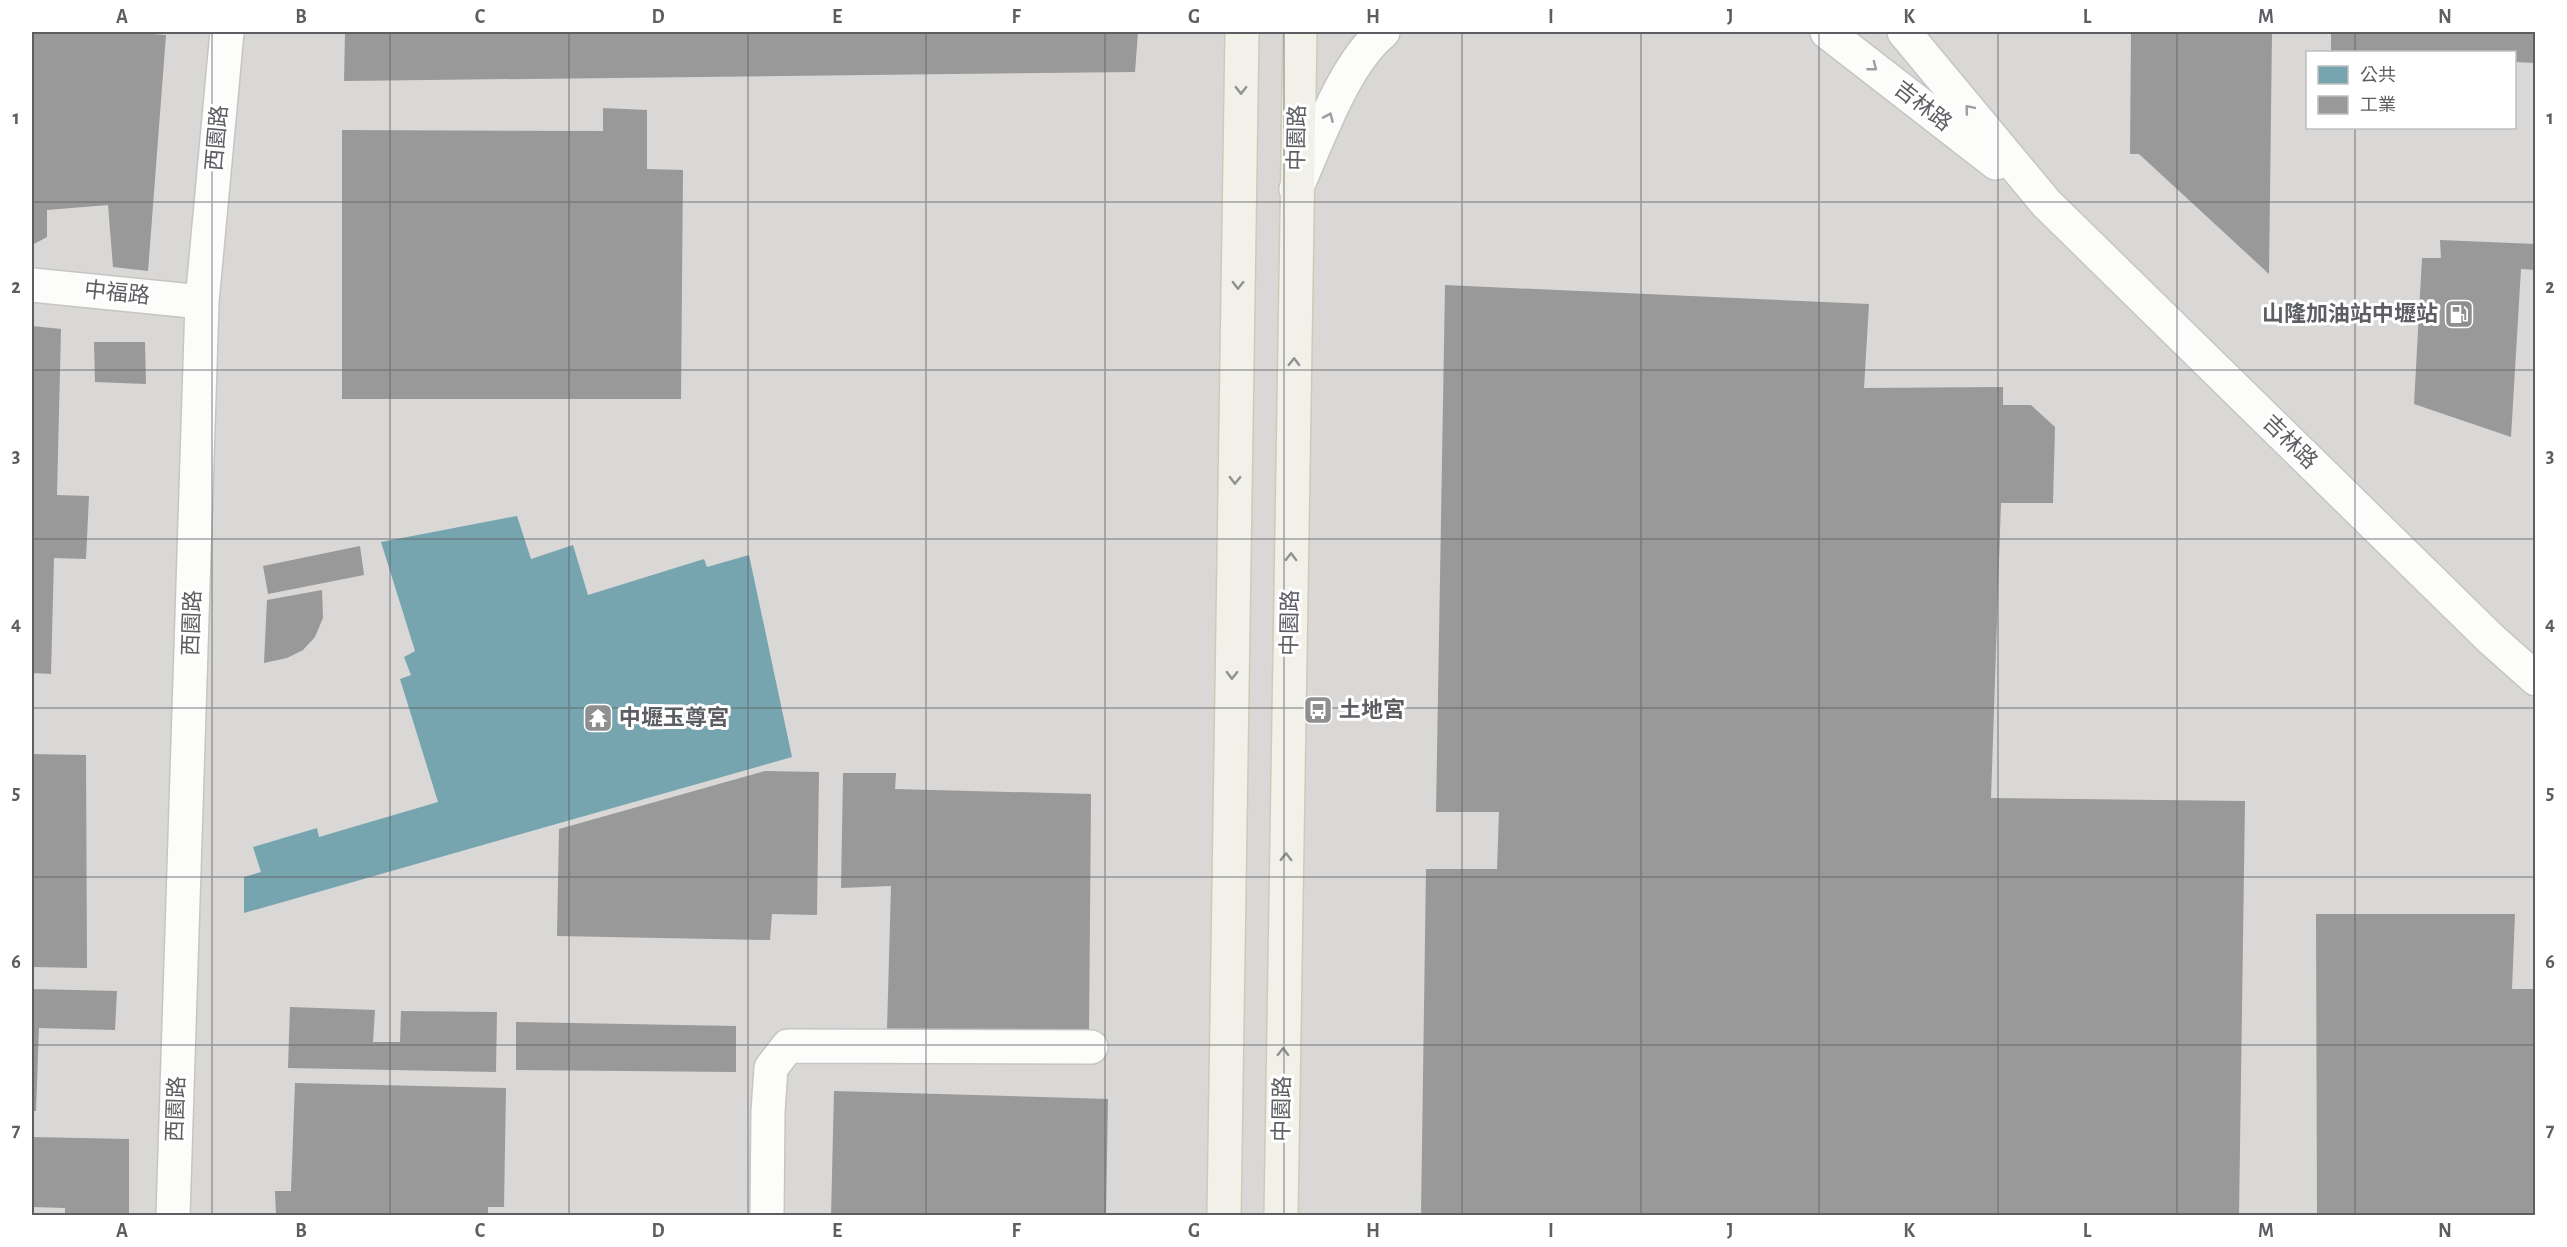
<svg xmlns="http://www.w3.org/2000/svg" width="2567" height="1247" font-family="'Alegreya Sans','Noto Sans TC',sans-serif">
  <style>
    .industrial { fill: #dad8d6; fill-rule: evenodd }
    .public { fill: #76a5af }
    .industry { fill: #999 }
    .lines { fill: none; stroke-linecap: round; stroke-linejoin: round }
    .minor-casing { stroke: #c5c5c5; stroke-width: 36 }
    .major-casing { stroke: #cfc9b7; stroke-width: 36 }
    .minor { stroke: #fcfcfb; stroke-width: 33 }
    .major { stroke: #f1f0e9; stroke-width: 33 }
    .oneway { stroke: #9c9d9f }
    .oneway2 { stroke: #909191 }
    .grid { fill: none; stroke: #5c5e62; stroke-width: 1.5; stroke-opacity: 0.55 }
    .labels { text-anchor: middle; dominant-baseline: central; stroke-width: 6; stroke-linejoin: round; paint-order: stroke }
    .street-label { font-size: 22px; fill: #5c5e62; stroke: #fff }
    .poi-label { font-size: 22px; font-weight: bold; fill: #5c5e62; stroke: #fff; text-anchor: start }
    .neatline { fill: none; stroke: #5c5e62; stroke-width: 2 }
    .grid-label { font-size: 20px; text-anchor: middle; font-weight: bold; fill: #5c5e62 }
  </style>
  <rect width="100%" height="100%" fill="#eae9e6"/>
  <!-- industrial -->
  <path class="industrial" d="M32 32H2535V1215H32ZM2308 52H2514V128H2308Z"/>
  <!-- public -->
  <path class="public" d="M517 516 531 559 573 545 588 595 704 559 707 567 749 555 792 757 244 913V877L261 872 253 847 317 828 319 837 438 802 400 679 411 675 404 657 415 651 381 542Z"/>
  <!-- industry -->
  <path class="industry" d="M32 32H127L166 35 148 271 113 267 108 205 47 210V237L32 245Z
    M345 32H1138L1135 72 344 81Z
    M2131 32H2272L2269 274 2139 154H2130Z
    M2331 32H2536V63L2514 62V52H2331Z
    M603 108 647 110V169L683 170 681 399H342V130L603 131Z
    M2440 240 2536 244V270L2521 269 2511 437 2414 404 2422 258H2441Z
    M1445 285 1869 304 1864 388 2003 387V405H2031L2055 427 2053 503H2001L1991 798 2245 801 2239 1216H1421L1426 869H1497L1499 812H1436Z
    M32 326 61 329 57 495 89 496 86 559 54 558 51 674 32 673Z
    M94 342H145L146 384 95 382Z
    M360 546 364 575 268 594 263 566Z
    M322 590 323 618 315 637 303 650 287 658 264 663 267 600Z
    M32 754 86 755 87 968 32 967Z
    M765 771 819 772 817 915 772 914 770 940 557 936 559 829Z
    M843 773H896L895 789 1091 794 1089 1035 887 1030 891 886 841 888Z
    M2316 914H2515L2512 989H2536V1216H2317Z
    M32 989 117 991 115 1030 39 1028 36 1111H32Z
    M290 1007 375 1010 373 1042H400L401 1011 497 1012 496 1072 288 1068Z
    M516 1022 736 1026V1072L516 1070Z
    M295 1083 506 1088 504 1207H488V1216H276L275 1191H291Z
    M834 1091 1108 1099 1106 1216H831Z
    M32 1137 129 1139V1216H65V1208L32 1207Z"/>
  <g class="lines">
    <!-- minor casing -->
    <g class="minor-casing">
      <path id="minor" d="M1827 32 1996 163
        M1904 32 2046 203 2490 638 2536 679
        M1296 189C1318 141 1343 65 1383 32
        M32 285 202 302
        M173 1216 202 302 227 32
        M767 1216 768 1112 771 1068 788 1046 1091 1047"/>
    </g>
    <!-- major casing -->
    <g class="major-casing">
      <path id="major" d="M1224 1216 1242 32
        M1281 1216 1300 32"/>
    </g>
    <!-- minor -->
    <use href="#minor" class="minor"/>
    <!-- major -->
    <use href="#major" class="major"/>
  </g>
  <!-- one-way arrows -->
  <defs><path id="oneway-chevron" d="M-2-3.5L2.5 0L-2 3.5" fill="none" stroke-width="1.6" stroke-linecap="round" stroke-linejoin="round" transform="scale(1.5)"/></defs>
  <g class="oneway">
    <use href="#oneway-chevron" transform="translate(1873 67) rotate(38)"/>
    <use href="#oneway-chevron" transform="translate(1969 109) rotate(-130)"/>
    <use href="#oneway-chevron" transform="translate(1329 117) rotate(-66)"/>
  </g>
  <g class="oneway2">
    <use href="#oneway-chevron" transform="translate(1241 90) rotate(91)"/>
    <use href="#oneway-chevron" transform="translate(1238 285) rotate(91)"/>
    <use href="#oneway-chevron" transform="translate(1294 362) rotate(-89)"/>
    <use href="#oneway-chevron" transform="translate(1235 480) rotate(91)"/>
    <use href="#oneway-chevron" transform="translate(1291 557) rotate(-89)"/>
    <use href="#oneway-chevron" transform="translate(1232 675) rotate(91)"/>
    <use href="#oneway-chevron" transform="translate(1286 857) rotate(-89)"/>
    <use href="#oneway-chevron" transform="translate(1283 1052) rotate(-89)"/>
  </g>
  <!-- grid -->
  <path class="grid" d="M212 32V1216M390 32V1216M569 32V1216M748 32V1216M926 32V1216M1105 32V1216M1284 32V1216M1462 32V1216M1641 32V1216M1819 32V1216M1998 32V1216M2177 32V1216M2355 32V52M2355 128V1216M32 202H2536M32 370H2536M32 539H2536M32 708H2536M32 877H2536M32 1045H2536"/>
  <!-- icons -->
  <defs>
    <g id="fuel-square" transform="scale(1.5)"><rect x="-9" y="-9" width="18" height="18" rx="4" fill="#8e8f90" stroke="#fff"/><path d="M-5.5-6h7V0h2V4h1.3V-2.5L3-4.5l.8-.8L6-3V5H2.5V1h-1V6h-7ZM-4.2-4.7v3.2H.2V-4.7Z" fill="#fff"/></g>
    <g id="bus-square" transform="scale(1.5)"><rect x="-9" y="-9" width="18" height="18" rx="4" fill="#8e8f90" stroke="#fff"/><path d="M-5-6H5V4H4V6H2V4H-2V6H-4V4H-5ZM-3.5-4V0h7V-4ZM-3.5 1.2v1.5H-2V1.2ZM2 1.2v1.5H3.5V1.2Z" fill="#fff"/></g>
    <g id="temple-square" transform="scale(1.5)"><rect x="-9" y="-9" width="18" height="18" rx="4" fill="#8e8f90" stroke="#fff"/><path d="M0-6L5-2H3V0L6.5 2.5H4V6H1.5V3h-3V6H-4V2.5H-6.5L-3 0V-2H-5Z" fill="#fff"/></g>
  </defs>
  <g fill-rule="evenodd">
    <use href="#fuel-square" x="2459" y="314"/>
    <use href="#bus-square" x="1318" y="710"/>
    <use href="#temple-square" x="598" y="718"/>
  </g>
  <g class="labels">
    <!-- street labels -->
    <g class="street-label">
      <text transform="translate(1923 106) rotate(38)">吉林路</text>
      <text transform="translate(217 138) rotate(-85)">西園路</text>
      <text transform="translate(1297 138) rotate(-89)">中園路</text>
      <text transform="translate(117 293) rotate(6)">中福路</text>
      <text transform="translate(2290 442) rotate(44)">吉林路</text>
      <text transform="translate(192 623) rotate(-88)">西園路</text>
      <text transform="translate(1290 623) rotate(-89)">中園路</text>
      <text transform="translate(176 1109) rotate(-88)">西園路</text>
      <text transform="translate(1282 1109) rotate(-89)">中園路</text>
    </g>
    <!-- poi labels -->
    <g class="poi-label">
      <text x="2438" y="314" text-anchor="end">山隆加油站中壢站</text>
      <text x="1339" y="710">土地宮</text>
      <text x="619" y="718">中壢玉尊宮</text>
    </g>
  </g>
  <!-- border -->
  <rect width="2567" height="1247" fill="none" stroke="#ffffff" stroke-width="66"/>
  <!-- legend -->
  <rect x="2306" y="51" width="210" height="78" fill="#ffffff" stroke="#bebfc0" stroke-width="1.5"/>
  <rect x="2318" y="66" width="30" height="18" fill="#76a5af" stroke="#bebfc0" stroke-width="1.5"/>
  <text x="2360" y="81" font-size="18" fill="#5c5e62">公共</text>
  <rect x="2318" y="96" width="30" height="18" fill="#999999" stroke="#bebfc0" stroke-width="1.5"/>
  <text x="2360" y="111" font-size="18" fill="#5c5e62">工業</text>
  <rect x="33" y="33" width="2501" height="1181" class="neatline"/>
  <g class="grid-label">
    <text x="122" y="23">A</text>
    <text x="301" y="23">B</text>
    <text x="480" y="23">C</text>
    <text x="658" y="23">D</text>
    <text x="837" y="23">E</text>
    <text x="1016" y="23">F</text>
    <text x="1194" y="23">G</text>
    <text x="1373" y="23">H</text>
    <text x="1551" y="23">I</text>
    <text x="1730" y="23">J</text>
    <text x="1909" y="23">K</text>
    <text x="2087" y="23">L</text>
    <text x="2266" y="23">M</text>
    <text x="2445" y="23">N</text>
    <text x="16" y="124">1</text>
    <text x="2550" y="124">1</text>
    <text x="16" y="293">2</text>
    <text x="2550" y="293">2</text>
    <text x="16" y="462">3</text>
    <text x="2550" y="462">3</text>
    <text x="16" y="630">4</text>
    <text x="2550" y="630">4</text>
    <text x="16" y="799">5</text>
    <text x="2550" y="799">5</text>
    <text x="16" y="968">6</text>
    <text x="2550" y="968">6</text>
    <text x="16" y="1136">7</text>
    <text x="2550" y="1136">7</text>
    <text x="122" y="1237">A</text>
    <text x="301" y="1237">B</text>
    <text x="480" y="1237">C</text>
    <text x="658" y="1237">D</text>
    <text x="837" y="1237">E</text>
    <text x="1016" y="1237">F</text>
    <text x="1194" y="1237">G</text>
    <text x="1373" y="1237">H</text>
    <text x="1551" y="1237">I</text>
    <text x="1730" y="1237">J</text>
    <text x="1909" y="1237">K</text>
    <text x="2087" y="1237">L</text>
    <text x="2266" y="1237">M</text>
    <text x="2445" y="1237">N</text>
  </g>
</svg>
